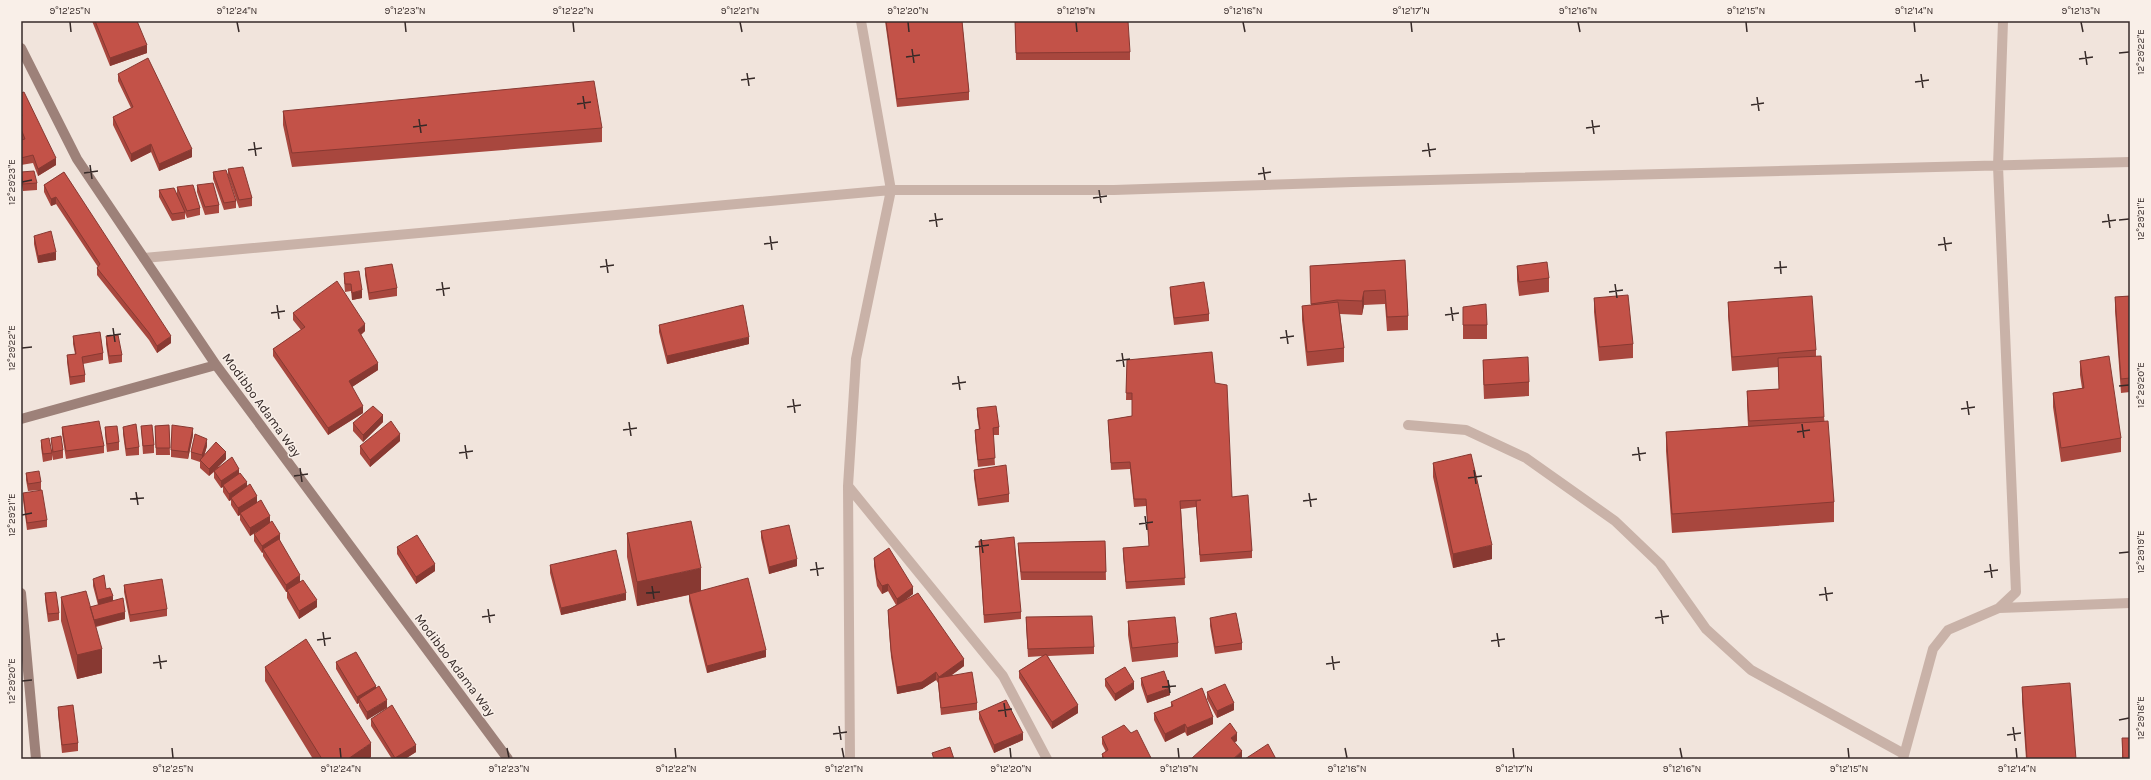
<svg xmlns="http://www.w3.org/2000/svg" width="2151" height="780" font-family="Karla,sans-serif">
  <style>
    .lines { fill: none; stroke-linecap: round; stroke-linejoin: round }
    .minor { stroke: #c9b2a8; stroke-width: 10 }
    .secondary { stroke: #9d8179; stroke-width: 10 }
    .wall { fill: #a8473e }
    .shaded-wall { fill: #883932 }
    .building { fill: #c35248; stroke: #883932 }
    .ticks { fill: none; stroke: #362a28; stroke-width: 1.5 }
    .labels { text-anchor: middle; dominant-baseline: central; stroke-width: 3; stroke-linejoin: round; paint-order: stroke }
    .street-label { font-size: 13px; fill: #362a28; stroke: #f9efe8 }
    .neatline { fill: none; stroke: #362a28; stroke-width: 1.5 }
    .ticks-label { font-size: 10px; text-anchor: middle; fill: #362a28 }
  </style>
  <rect width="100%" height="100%" fill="#f1e4dc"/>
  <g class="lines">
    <!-- minor -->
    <path class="minor" d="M144 258 891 190H1114L1353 182 2130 162
      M1408 425 1466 430 1526 458 1615 521 1660 564 1706 629 1751 670 1904 754
      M848 486 1003 676 1047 759
      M1999 608 2130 603
      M850 759 848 486 856 359 891 190 861 21
      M1903 759 1933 649 1948 630 1999 608 2016 592 1998 166 2003 21"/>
    <!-- secondary -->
    <path class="secondary" d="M21 48 77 159 216 365 508 759
      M21 419 216 365
      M21 593 36 759"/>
  </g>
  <!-- wall -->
  <path class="wall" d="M92 21H137L147 53 110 66Z
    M885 21H962L969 92V100L897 107Z
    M1015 21 1130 52V60H1016Z
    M118 74 192 157 159 171 151 152 131 162 113 125V117L131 108 118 81Z
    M21 93 56 165 38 176 33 163 21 165V140H22L21 136Z
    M283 111 602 128V142L292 167 283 125Z
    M228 169 252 198V206L239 208 228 176Z
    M21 172 37 183V190L23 191 21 179Z
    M64 172 171 343 157 353 149 340 97 275V268L98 267 56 204 51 206 44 192V185Z
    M213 172 236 201V208L224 210 213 179Z
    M197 185 219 205V213L205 215 197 192Z
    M177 187 200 208V215L187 218 185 213V219L172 221 159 197V190L177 194Z
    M34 236 56 260 38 263 34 244Z
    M1405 260 1408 316V330L1387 331 1385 304 1364 305 1362 315 1340 314 1344 348V362L1307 366 1302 320V306L1311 305 1310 266Z
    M1517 266 1549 278V292L1519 296 1517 280Z
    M365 268 397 288V296L369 300 365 275Z
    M344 273 362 298 352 300 351 291 345 292 344 280Z
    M1170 287 1209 314V321L1174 325 1170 294Z
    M2130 296V392L2121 393 2115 311V297Z
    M1594 298 1633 344V358L1599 361 1594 312Z
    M1728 302 1816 350V356L1824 417 1834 502V522L1672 533 1666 451V432L1748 426 1747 405V391L1779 389 1778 367 1732 371 1728 316Z
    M1463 307 1487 325V339H1463Z
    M293 313 365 331 361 335 378 370 352 387 363 413 328 435 273 356V349L301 330 293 320Z
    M659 325 749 344 667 364 659 332Z
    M73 336 103 353V360L83 364 85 375V382L70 385 67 362V355L75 354 73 344Z
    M106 336 122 355V362L109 364 106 344Z
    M1127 360 1215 383 1232 497 1252 551V558L1200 562 1196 507 1181 509 1185 585 1126 589 1123 556V548L1149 546 1146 506 1134 507 1130 469 1111 470 1108 420 1132 416V400H1126Z
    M1483 360 1529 382V396L1484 399 1483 374Z
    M2080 361 2121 438V452L2061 462 2053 407V393L2082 388 2080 375Z
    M977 408 999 427V435H993L995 465 978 467 975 438V430L979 429 977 416Z
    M383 422 363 442 353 431V423Z
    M169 425 170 455H156L155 426Z
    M141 426 154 445V453L143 454Z
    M62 427 104 446V453L66 459 62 434Z
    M105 427 119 442V450L107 452 105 434Z
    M123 427 139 447V455L126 456 123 434Z
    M193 435 188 459 171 457V450Z
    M51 438 63 450V458L53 460 52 455V460L43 462 41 447V440L52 451Z
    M400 441 370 467 360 454V446Z
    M207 446 204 456 226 459 218 467 239 474 247 486 280 541 300 582 317 607 299 619 287 598V592H286L263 556V552L262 553 254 541V534L262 528 250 536 240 520V515L238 516 231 505V500L229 501 223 492V487L221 488 214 478V472L209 476 200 468V462L191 459V452Z
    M1433 463 1492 559 1453 568 1433 477Z
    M974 470 1009 494V502L978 506 974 478Z
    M26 473 41 482V490L28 491 26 480Z
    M23 493 47 520V527L27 530 23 500Z
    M761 531 797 566 769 574 761 538Z
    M627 533 701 591 766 657 707 673 689 601V595L637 606 627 557Z
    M979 541 1021 612V619L984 623Z
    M1105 541 1106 580H1021L1018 550V543Z
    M397 547 435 571 416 584 397 554Z
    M874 558 913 594 903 602 964 666 952 675 977 703V710L941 715 938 683 936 680 922 689 897 694 891 657 888 618V610L896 605 888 591 882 594 877 586 874 566Z
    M550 565 626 600 561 615 550 573Z
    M93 579 106 589 125 619 96 627 102 673 77 679 61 621V597L90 607 98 605 93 586Z
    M124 585 167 609V616L130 622 124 592Z
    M45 593 59 613V620L48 622 45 600Z
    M1026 617 1094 647V654L1048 656 1078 713 1052 729 1019 678V671L1043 656 1028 657 1026 625Z
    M1210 618 1242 643V650L1215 654 1210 626Z
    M1128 621 1178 643V657L1132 662 1128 635Z
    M336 662 376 686 367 720 359 706V703L357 704 336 669Z
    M265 667 371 757 368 759H313L265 681Z
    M1141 678 1170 695 1147 703 1141 685Z
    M1105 679 1134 689 1115 701 1105 686Z
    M2022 687 2076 759H2026L2022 701Z
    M1207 692 1234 710 1217 718 1207 699Z
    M1171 702 1213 724 1187 736 1185 732 1165 742 1154 720V713L1171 707Z
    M58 707 78 743V751L62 753 58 714Z
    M979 712 1023 740 994 753 979 719Z
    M371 719 416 752 405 759H392L371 726Z
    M1102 737 1151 759H1102V754L1106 752 1102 744Z
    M2122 738 2130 759H2122Z"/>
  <!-- shaded-wall -->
  <path class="shaded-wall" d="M147 45V53L110 66V58Z
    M151 144V152L131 162V154Z
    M192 149V157L159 171V164Z
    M56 158V165L38 176V169Z
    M56 197V204L51 206V199Z
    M56 252V260L38 263V256Z
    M362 290V298L352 300V293Z
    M1364 291V305L1362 315V301Z
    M365 324V331L358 337V330Z
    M171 336V343L157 353V346Z
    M749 337V344L667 364V356Z
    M378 363V370L349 389V381Z
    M363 406V413L328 435V428Z
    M383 415V422L363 442V435Z
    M193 428V435L188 459V452Z
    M400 434V441L370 467V460Z
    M207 439V446L202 463V455Z
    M226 452V459L209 476V469Z
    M239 469V477L223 485V487L221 488V481Z
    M247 482V489L231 498V500L229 501V494Z
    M257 496V504L240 513V515L238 516V508Z
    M270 516V523L250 536V528Z
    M280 534V542L263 549V552L262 553V546Z
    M1492 545V559L1453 568V554Z
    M797 559V566L769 574V567Z
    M435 564V571L416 584V577Z
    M701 568V592L637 606V582Z
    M300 575V583L286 592V585Z
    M888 584V591L882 594V586Z
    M913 587V594L897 606V599Z
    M626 593V600L561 615V608Z
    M113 596V603L98 607V600Z
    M317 600V607L299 619V611Z
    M125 612V619L92 627V620Z
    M102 649V673L77 679V655Z
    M766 650V657L707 673V666Z
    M964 659V666L939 684V677Z
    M936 672V680L922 689 897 694V687Z
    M1134 682V689L1115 701V694Z
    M376 686V694L359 699V703L357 704V697Z
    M1170 688V695L1147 703V696Z
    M387 700V708L367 720V712Z
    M1234 703V710L1217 718V711Z
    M1078 705V713L1052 729V722Z
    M1213 717V724L1187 736V728Z
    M1185 724V732L1165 742V734Z
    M1023 733V740L994 753V745Z
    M1237 733V741L1231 745V738Z
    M371 743V757L368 759H348Z
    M416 745V752L405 759H395V758Z
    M1242 751V758L1233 759Z"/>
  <!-- building -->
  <path class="building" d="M95 21H137L147 45 110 58Z
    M886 21H962L969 92 897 99Z
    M1015 21H1128L1130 52 1016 53Z
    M148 58 192 149 159 164 151 144 131 154 113 117 133 107 118 74Z
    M594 81 602 128 292 153 283 111Z
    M24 92 56 158 38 169 33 155 21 158V140L25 139 21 129V117L22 116 21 112V93Z
    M243 167 252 198 239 200 228 169Z
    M226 170 236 201 224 203 213 172Z
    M34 171 37 183 23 184 21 172Z
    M64 172 171 336 157 346 149 333 97 268 100 264 56 197 51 199 44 185Z
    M213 183 219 205 205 207 197 185Z
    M193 185 200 208 187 211 177 187Z
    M174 188 185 212 172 214 159 190Z
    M51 231 56 252 38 256 34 236Z
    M1405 260 1408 316 1387 317 1385 290 1364 291 1362 301 1337 300 1311 304 1310 266Z
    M1547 262 1549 278 1519 282 1517 266Z
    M392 264 397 288 369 293 365 268Z
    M359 271 362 290 352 293 351 284H345L344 273Z
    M337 281 365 324 358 330 378 363 349 381 363 406 328 428 273 349 305 327 293 313Z
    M1204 282 1209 314 1174 318 1170 287Z
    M1628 295 1633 344 1599 347 1594 298Z
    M1812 296 1816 350 1732 357 1728 302Z
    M2130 296V378L2121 379 2115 297Z
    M1338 302 1344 348 1307 352 1302 306Z
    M1486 304 1487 325H1463V307Z
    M743 305 749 337 667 356 659 325Z
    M100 332 103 353 82 357 85 375 70 377 67 355 76 354 73 336Z
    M118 335 122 355 109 356 106 336Z
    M1212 352 1215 383 1227 385 1232 497 1248 495 1252 551 1200 555 1196 501 1201 500 1180 501 1185 578 1126 582 1123 548 1149 546 1146 499H1134L1130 462 1111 463 1108 420 1132 416V393H1126L1127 360Z
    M1821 356 1824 417 1749 421 1747 391 1779 389 1778 358Z
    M2109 356 2121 438 2061 448 2053 393 2084 388 2080 361Z
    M1528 357 1529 382 1484 385 1483 360Z
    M373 406 383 415 363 435 353 423Z
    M996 406 999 427 993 428 995 458 978 460 975 430 980 429 977 408Z
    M99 421 104 446 66 451 62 427Z
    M391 421 400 434 370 460 360 446Z
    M1828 421 1834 502 1672 514 1666 432Z
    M136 424 139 447 126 449 123 427Z
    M152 425 154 445 143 446 141 426Z
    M169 425 170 448H156L155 426Z
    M172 425 193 428 188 452 171 450Z
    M117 426 119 442 107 444 105 427Z
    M195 434 207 439 202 455 191 452Z
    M61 436 63 450 53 452 51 438Z
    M49 438 52 453 43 454 41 440Z
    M216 442 226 452 209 469 200 460Z
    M1471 454 1492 545 1453 554 1433 463Z
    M232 457 239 469 221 481 214 471Z
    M1006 465 1009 494 978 499 974 470Z
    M39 471 41 482 28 484 26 473Z
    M240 473 247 482 229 494 223 485Z
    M250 484 257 496 238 508 231 498Z
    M42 490 47 520 27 523 23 493Z
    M261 500 270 516 250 528 240 513Z
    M272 521 280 534 262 546 254 534Z
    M691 521 701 568 637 582 627 533Z
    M789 525 797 559 769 567 761 531Z
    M417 535 435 564 416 577 397 547Z
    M1014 537 1021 612 984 615 979 541Z
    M279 539 300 575 286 585 263 549Z
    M1105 541 1106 572H1021L1018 543Z
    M889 548 913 587 897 599 888 584 882 586 877 578 874 558Z
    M616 550 626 593 561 608 550 565Z
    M104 575 106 589 110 588 113 596 98 600 93 579Z
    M748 578 766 650 707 666 689 594Z
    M162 579 167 609 130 615 124 585Z
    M303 580 317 600 299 611 287 590Z
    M86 591 102 649 77 655 61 597Z
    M56 592 59 613 48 614 45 593Z
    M918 593 964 659 939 677 936 672 922 682 897 687 891 650 888 610Z
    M123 598 125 612 94 620 90 607Z
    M1236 613 1242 643 1215 647 1210 618Z
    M1092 616 1094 647 1028 649 1026 617Z
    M1175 617 1178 643 1132 648 1128 621Z
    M306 639 371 743 348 759H322L265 667Z
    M356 652 376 686 357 697 336 662Z
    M1046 654 1078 705 1052 722 1019 671Z
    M1125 667 1134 682 1115 694 1105 679Z
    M1164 671 1170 688 1147 696 1141 678Z
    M972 672 977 703 941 708 938 678Z
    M2070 683 2076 759H2027L2022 687Z
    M1225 684 1234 703 1217 711 1207 692Z
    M379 686 387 700 367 712 359 699Z
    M1202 688 1213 717 1187 728 1185 724 1165 734 1154 713 1173 706 1171 702Z
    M1006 700 1023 733 994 745 979 712Z
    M73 705 78 743 62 745 58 707Z
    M392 705 416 745 395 758 371 719Z
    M1230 723 1237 733 1231 738 1242 751 1233 759H1191Z
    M1124 725 1131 733 1137 730 1151 758 1149 759H1104L1102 754 1108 750 1102 737Z
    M2122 738H2130V759H2123Z
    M1268 744 1276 759H1245Z
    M950 747 954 759H934L932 753Z"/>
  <!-- ticks -->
  <path class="ticks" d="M70 22 71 32M237 22 239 32M405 22 406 32M573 22 574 32M740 22 742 32M908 22 909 32M1076 22 1077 32M1243 22 1245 32M1411 22 1412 32M1578 22 1580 32M1746 22 1747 32M1914 22 1915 32M2081 22 2083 32M912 49 914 63M2085 51 2087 65M2119 53 2129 52M906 57 920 55M2079 59 2093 57M747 73 749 86M1921 74 1923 88M741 80 755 78M1915 82 1929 80M583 96 585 109M1757 97 1759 111M577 104 591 102M1751 105 1764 103M419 119 421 133M1592 120 1594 134M413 127 427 125M1586 128 1600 126M254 142 256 156M1428 143 1430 157M248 150 262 148M1422 151 1436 149M90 165 92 179M1263 167 1265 180M84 173 98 171M1258 174 1271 172M22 182 32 180M1099 190 1101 203M1093 198 1107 196M935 213 937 227M2108 214 2110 228M2119 220 2129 219M929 221 943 219M2102 222 2116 220M770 236 772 250M1944 237 1946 251M764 244 778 242M1938 245 1952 243M606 259 608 273M1780 261 1781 274M600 267 614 265M1774 268 1787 267M442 282 444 296M1615 284 1617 298M436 290 450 288M1609 292 1623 290M277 305 279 319M1451 307 1453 321M271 313 285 311M1445 315 1459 313M113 328 115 342M1286 330 1288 344M107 336 121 334M1280 338 1294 336M22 348 32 347M1122 353 1124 367M1116 361 1130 359M958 376 960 390M952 384 966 382M2119 386 2129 385M793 399 795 413M1967 401 1969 415M787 407 801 405M1961 409 1975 407M629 422 631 436M1802 424 1804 438M623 430 637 428M1797 432 1810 430M465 445 467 459M1638 447 1640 461M459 453 473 451M1632 455 1646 453M300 468 302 482M1474 470 1476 484M294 476 308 474M1468 478 1482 476M136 492 138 505M1309 493 1311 507M130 499 144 498M1303 501 1317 499M22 515 32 513M1145 516 1147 530M1139 524 1153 522M981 539 983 553M975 547 989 545M2119 553 2129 552M816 562 818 576M1990 564 1992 578M810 570 824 568M1984 572 1998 570M652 586 654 599M1825 587 1827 601M646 593 660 592M1819 595 1833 593M488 609 490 623M1661 610 1663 624M482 617 495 615M1655 618 1669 616M323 632 325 646M1497 633 1499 647M317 640 331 638M1491 641 1505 639M159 655 161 669M1332 656 1334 670M153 663 167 661M1326 664 1340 662M1168 680 1170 693M22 681 32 680M1162 687 1176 686M1004 703 1006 717M998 711 1012 709M2119 720 2129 718M839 726 841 740M2013 727 2015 741M833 734 847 732M2007 735 2021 733M172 748 173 758M340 748 341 758M507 748 509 758M675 748 676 758M842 748 844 758M1010 748 1011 758M1178 748 1179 758M1345 748 1347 758M1513 748 1514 758M1680 748 1682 758M1848 748 1849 758M2016 748 2017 758"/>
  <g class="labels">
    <!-- street labels -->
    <g class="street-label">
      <text transform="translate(262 405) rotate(54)">Modibbo Adama Way</text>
      <text transform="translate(455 665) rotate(53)">Modibbo Adama Way</text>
    </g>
  </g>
  <!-- border -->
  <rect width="2151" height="780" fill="none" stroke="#f9efe8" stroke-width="44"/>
  <rect x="22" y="22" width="2107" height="736" class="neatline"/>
  <g class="ticks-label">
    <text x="70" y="14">9°12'25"N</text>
    <text x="237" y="14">9°12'24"N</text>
    <text x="405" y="14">9°12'23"N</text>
    <text x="573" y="14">9°12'22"N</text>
    <text x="740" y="14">9°12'21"N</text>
    <text x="908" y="14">9°12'20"N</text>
    <text x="1076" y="14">9°12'19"N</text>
    <text x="1243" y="14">9°12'18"N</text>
    <text x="1411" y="14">9°12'17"N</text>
    <text x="1578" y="14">9°12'16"N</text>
    <text x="1746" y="14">9°12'15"N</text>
    <text x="1914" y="14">9°12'14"N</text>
    <text x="2081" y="14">9°12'13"N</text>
    <text transform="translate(2140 52) rotate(-90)" y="4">12°29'22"E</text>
    <text transform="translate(11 182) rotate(-90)" y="4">12°29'23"E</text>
    <text transform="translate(2140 219) rotate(-90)" y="4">12°29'21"E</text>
    <text transform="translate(11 348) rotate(-90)" y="4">12°29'22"E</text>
    <text transform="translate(2140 385) rotate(-90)" y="4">12°29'20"E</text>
    <text transform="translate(11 515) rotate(-90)" y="4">12°29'21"E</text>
    <text transform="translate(2140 552) rotate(-90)" y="4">12°29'19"E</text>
    <text transform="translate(11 681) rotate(-90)" y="4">12°29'20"E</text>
    <text transform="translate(2140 718) rotate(-90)" y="4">12°29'18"E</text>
    <text x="173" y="772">9°12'25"N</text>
    <text x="341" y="772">9°12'24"N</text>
    <text x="509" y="772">9°12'23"N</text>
    <text x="676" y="772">9°12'22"N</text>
    <text x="844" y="772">9°12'21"N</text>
    <text x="1011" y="772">9°12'20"N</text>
    <text x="1179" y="772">9°12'19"N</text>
    <text x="1347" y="772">9°12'18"N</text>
    <text x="1514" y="772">9°12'17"N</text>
    <text x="1682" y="772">9°12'16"N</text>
    <text x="1849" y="772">9°12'15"N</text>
    <text x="2017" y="772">9°12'14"N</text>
  </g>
</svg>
